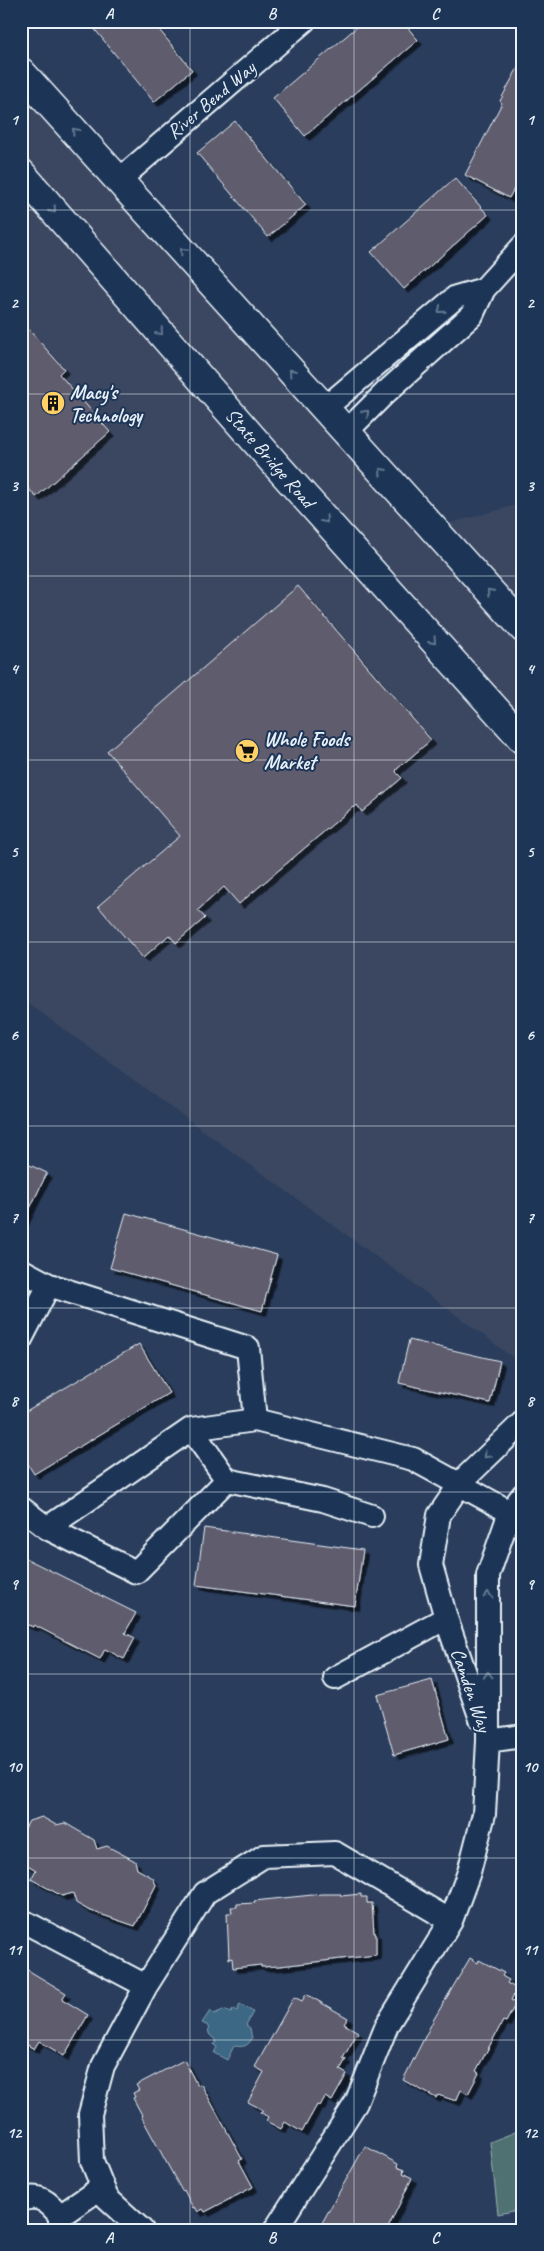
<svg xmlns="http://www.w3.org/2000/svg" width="544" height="2251" font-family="Caveat,sans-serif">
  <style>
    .built { fill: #3a4661 }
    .green { fill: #4f7172; stroke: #9cb1b5 }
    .water { fill: #3e6885; stroke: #829fb3 }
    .building { fill: #5f5b6e; stroke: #e8f1f8; filter: url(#shadow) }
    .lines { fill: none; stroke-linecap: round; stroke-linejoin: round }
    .minor-casing { stroke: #e8f1f8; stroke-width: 26 }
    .trunk-casing { stroke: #e8f1f8; stroke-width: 31 }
    .minor { stroke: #1d3557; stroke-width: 22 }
    .trunk { stroke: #1d3557; stroke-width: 28 }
    .oneway { stroke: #64778f }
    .grid { fill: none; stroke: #e8f1f8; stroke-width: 1; stroke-opacity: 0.55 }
    .labels { text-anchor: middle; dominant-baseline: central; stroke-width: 4; stroke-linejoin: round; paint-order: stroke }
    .street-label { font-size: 20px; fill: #e8f1f8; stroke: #1d3557 }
    .poi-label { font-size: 20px; font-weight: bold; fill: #e8f1f8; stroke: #1d3557; text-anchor: start }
    .neatline { fill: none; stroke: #e8f1f8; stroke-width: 2 }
    .grid-label { font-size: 16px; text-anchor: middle; font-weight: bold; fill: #e8f1f8 }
  </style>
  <defs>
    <filter id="shadow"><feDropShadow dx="4.5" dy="4.5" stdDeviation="0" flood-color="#0009"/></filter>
  </defs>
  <rect width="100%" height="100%" fill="#2a3d5c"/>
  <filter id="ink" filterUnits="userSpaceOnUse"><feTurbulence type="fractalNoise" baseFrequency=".02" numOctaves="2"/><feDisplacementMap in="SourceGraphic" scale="10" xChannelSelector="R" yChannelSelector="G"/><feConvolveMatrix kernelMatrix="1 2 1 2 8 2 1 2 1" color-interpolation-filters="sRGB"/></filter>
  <g filter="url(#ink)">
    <!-- built -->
    <path class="built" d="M21 89 425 530 523 503V1365L433 1298 21 998Z"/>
    <!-- green -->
    <path class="green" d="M523 2129V2209L498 2214 490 2142Z"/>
    <!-- water -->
    <path class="water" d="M240 2004 253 2012 246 2025 250 2028 252 2039C247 2047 243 2047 234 2046L227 2060 214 2053 217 2047 214 2045 216 2041 209 2034 208 2026 202 2023 210 2011 214 2014 223 2010 231 2013 233 2009 237 2011Z"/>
    <!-- building -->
    <path class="building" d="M88 21H152L192 70 154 102Z
      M364 21H402L418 40 305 136 273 98Z
      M523 58V172L509 198 465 175 502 103 500 101Z
      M235 121 306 205 268 237 197 153Z
      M455 178 488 215 404 289 371 252Z
      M21 321 64 369 59 374 110 432 36 497 21 480Z
      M298 586 431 740 397 769 396 772 402 778 362 812 357 805 354 808 353 807 239 904 224 887 198 910 205 918 176 943 169 935 143 958 98 906 180 836 107 751Z
      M21 1161 47 1173 21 1227Z
      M126 1213 277 1255 262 1311 110 1268Z
      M409 1340 500 1361 490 1403 399 1383Z
      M139 1344 169 1393 34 1474 21 1453V1414Z
      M204 1528 363 1550 355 1606 196 1585Z
      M21 1556 136 1613 125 1633 135 1638 124 1659 105 1649 100 1659 34 1625 33 1627 21 1622Z
      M432 1680 449 1739 394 1755 377 1695Z
      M42 1817 56 1825 65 1823 94 1840 97 1849 107 1846 135 1861 137 1869 153 1878 156 1885 135 1926 88 1910 76 1903 73 1893 62 1896 31 1879 36 1870 21 1861V1835L29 1821Z
      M322 1894H341V1896L361 1894V1897H367V1903H372L374 1933H376V1955L280 1966 261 1967V1965L233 1968 232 1958 229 1959 227 1913H232L231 1907H237V1904L255 1903 254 1901Z
      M470 1958 478 1963 479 1960 504 1973 502 1976 509 1980 507 1983 517 1989 511 2000 516 2003 506 2022 503 2021 476 2071 479 2073 468 2094 461 2090 456 2101 438 2095 436 2098 403 2080 434 2019Z
      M21 1966 66 1993 62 1999 88 2015 64 2056 39 2041 34 2049 21 2041Z
      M306 1994 348 2018 344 2024 358 2032 343 2058 346 2059 340 2070 347 2074 332 2101 325 2097 320 2106 317 2105 302 2132 285 2122 281 2129 266 2121 268 2117 260 2112 263 2110 248 2102 264 2072 255 2067 294 1997 302 2001Z
      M184 2060 197 2085 200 2084 202 2086 229 2135 242 2159 239 2161 253 2187 205 2212 203 2209 198 2212 195 2207 193 2208 184 2190 182 2191 141 2116 142 2115 133 2098 135 2097 133 2093 139 2090 136 2085Z
      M365 2146 398 2164 397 2167 404 2170 403 2173 412 2178 387 2230H318Z"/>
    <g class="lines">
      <!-- minor casing -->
      <g class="minor-casing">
        <path id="minor" d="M119 180 304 21
          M325 408 456 297 484 289
          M346 432 385 393 472 315 484 289 523 246
          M21 1270 49 1285 248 1348 255 1420 413 1459 510 1512
          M21 1339 49 1285
          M227 1480 323 1500 372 1516
          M21 1508 47 1528 191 1429 255 1420
          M47 1528 136 1572 227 1480 191 1429
          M335 1678 446 1618
          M481 1719 446 1618 431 1565 439 1515 463 1480 523 1422
          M488 1741 523 1736
          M21 1920 146 1986 205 1893 264 1856 335 1853 451 1921 469 1872 484 1814 488 1741V1575L510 1512 523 1495
          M21 2200C39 2193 49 2202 60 2216
          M60 2230V2216L102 2187
          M142 2230 107 2198 92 2161 90 2114 103 2066 146 1986
          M275 2230 356 2103 387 2025 451 1921"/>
      </g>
      <!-- trunk casing -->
      <g class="trunk-casing">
        <path id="trunk" d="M21 72 523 628
          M21 173 278 467 523 740"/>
      </g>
      <!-- minor -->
      <use href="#minor" class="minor"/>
      <!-- trunk -->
      <use href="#trunk" class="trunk"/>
    </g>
    <!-- one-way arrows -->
    <defs><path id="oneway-chevron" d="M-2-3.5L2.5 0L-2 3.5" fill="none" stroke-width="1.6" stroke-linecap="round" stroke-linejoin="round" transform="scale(1.25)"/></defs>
    <g class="oneway">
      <use href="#oneway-chevron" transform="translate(75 131) rotate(-132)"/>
      <use href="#oneway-chevron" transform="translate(53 210) rotate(49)"/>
      <use href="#oneway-chevron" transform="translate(183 251) rotate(-132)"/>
      <use href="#oneway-chevron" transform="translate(441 310) rotate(140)"/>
      <use href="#oneway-chevron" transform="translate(160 332) rotate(49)"/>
      <use href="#oneway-chevron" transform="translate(292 372) rotate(-132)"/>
      <use href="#oneway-chevron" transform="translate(366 413) rotate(-45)"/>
      <use href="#oneway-chevron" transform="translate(382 471) rotate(-132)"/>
      <use href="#oneway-chevron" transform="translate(325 520) rotate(48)"/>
      <use href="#oneway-chevron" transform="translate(490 592) rotate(-132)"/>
      <use href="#oneway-chevron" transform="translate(433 641) rotate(48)"/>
      <use href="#oneway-chevron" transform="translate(487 1455) rotate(134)"/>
      <use href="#oneway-chevron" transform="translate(488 1595) rotate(-89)"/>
      <use href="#oneway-chevron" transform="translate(488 1675) rotate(-91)"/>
    </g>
  </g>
  <!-- grid -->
  <path class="grid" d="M190 21V2230M354 21V2230M21 210H523M21 394H523M21 576H523M21 760H523M21 942H523M21 1126H523M21 1308H523M21 1492H523M21 1674H523M21 1858H523M21 2040H523"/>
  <!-- icons -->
  <defs>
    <g id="building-disc" transform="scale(1.25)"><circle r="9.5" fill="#ffd166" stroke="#1d3557"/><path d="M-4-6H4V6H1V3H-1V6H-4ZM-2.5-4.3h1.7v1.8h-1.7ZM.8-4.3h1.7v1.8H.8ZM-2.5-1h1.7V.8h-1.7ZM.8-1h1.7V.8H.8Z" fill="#111"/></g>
    <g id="supermarket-disc" transform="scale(1.25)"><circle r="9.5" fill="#ffd166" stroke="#1d3557"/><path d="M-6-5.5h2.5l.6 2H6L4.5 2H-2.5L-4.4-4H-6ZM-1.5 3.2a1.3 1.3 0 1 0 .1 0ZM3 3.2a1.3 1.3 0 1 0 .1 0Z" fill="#111"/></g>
  </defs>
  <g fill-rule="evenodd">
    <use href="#building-disc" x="53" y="403"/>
    <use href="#supermarket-disc" x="247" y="751"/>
  </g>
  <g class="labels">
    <!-- street labels -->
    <g class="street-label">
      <text transform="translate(211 100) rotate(-40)">River Bend Way</text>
      <text transform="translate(270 458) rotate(49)">State Bridge Road</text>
      <text transform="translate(471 1690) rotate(71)">Camden Way</text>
    </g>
    <!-- poi labels -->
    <g class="poi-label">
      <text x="70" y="392">Macy's<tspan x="70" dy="23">Technology</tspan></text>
      <text x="264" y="739">Whole Foods<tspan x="264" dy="23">Market</tspan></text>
    </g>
  </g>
  <!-- margin -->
  <rect width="544" height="2251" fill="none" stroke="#1d3557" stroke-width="55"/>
  <rect x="28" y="28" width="488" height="2196" class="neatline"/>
  <g class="grid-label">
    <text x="109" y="19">A</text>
    <text x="272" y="19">B</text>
    <text x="435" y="19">C</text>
    <text x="14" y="125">1</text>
    <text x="530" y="125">1</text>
    <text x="14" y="308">2</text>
    <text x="530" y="308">2</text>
    <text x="14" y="491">3</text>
    <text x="530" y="491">3</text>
    <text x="14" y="674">4</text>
    <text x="530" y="674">4</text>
    <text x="14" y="857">5</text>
    <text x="530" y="857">5</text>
    <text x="14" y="1040">6</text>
    <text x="530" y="1040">6</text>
    <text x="14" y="1223">7</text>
    <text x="530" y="1223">7</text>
    <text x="14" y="1406">8</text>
    <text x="530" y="1406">8</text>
    <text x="14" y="1589">9</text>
    <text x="530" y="1589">9</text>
    <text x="14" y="1772">10</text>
    <text x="530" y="1772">10</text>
    <text x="14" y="1955">11</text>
    <text x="530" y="1955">11</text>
    <text x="14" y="2138">12</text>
    <text x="530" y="2138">12</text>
    <text x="109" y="2243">A</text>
    <text x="272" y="2243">B</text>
    <text x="435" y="2243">C</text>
  </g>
</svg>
